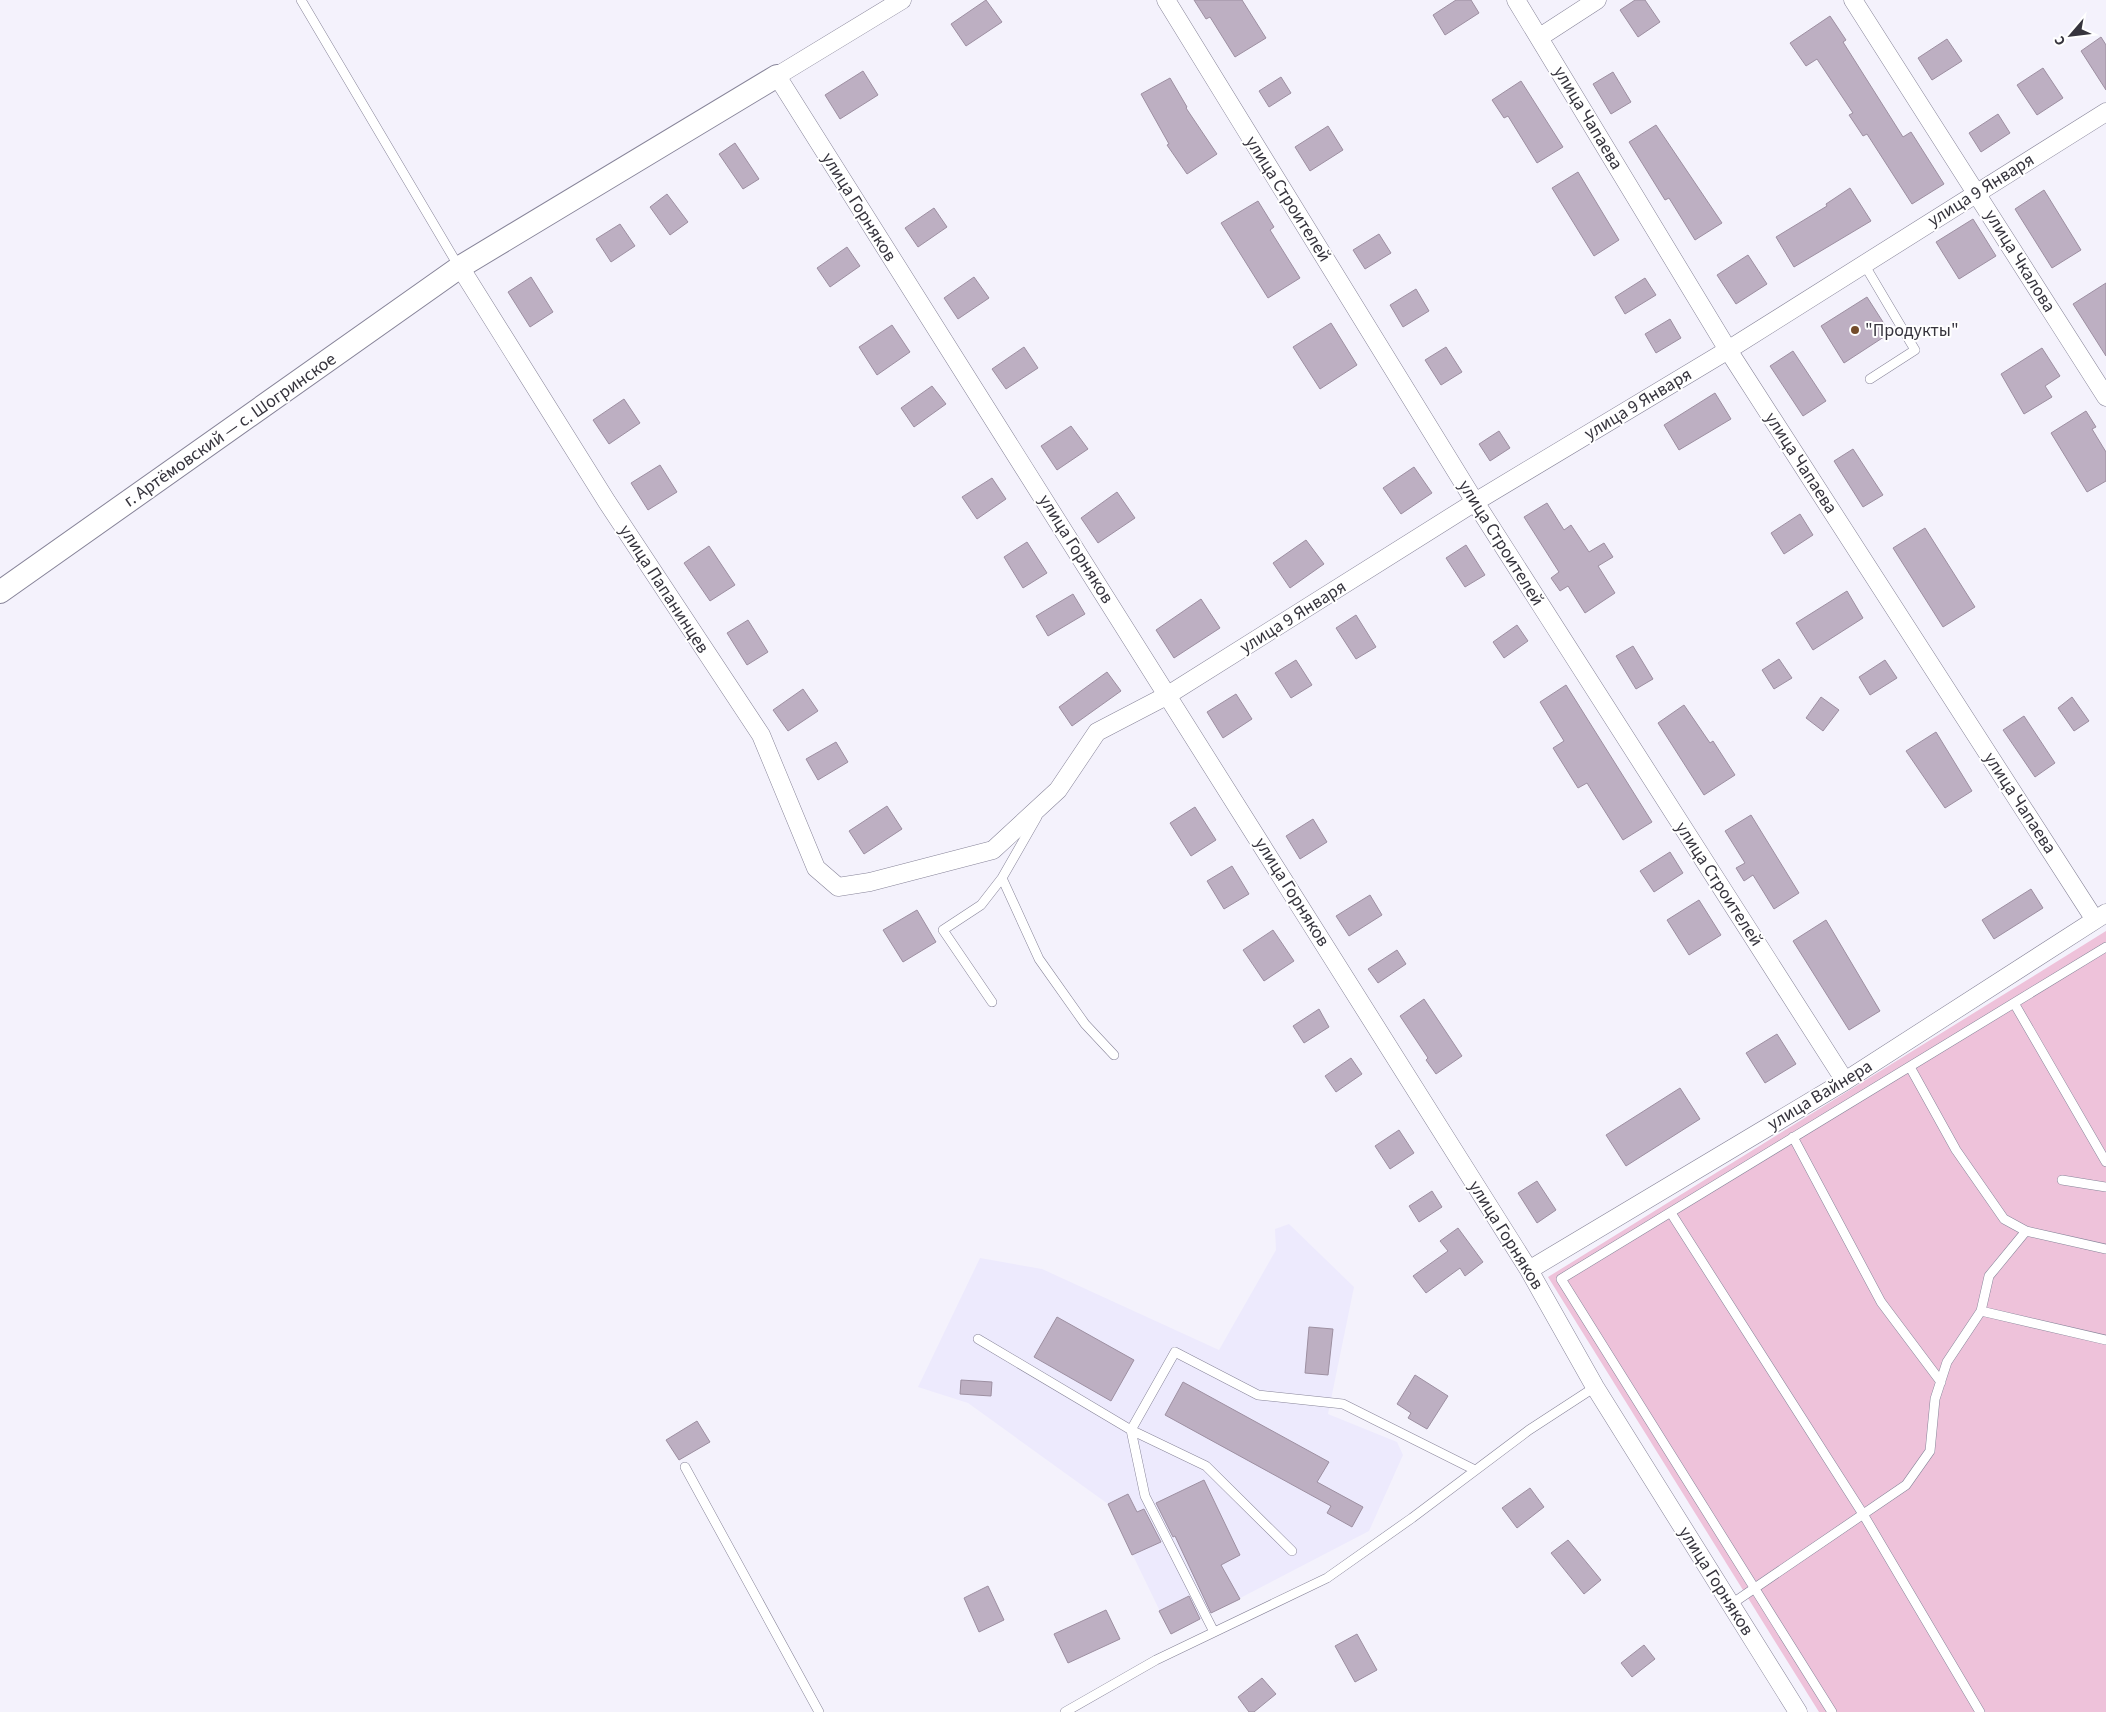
<svg xmlns="http://www.w3.org/2000/svg" width="2106" height="1712" font-family="'Source Sans 3',sans-serif">
  <style>
    .built { fill: #edeafd }
    .green { fill: #eec2da }
    .building { fill: #bdafc2; stroke: #9d8fa1 }
    .lines { fill: none; stroke-linecap: round; stroke-linejoin: round }
    .service-casing { stroke: #878499; stroke-width: 10 }
    .minor-casing { stroke: #878499; stroke-width: 19 }
    .tertiary-casing { stroke: #878499; stroke-width: 24 }
    .service { stroke: #fff; stroke-width: 9 }
    .minor { stroke: #fff; stroke-width: 18 }
    .tertiary { stroke: #fff; stroke-width: 22 }
    .poi-dot { fill: #734c2a; stroke: #fff; stroke-width: 2 }
    .labels { text-anchor: middle; dominant-baseline: central; stroke-width: 4; stroke-linejoin: round; paint-order: stroke }
    .street-label { font-size: 18px; fill: #36343d; stroke: #fff }
    .poi-label { font-size: 18px; fill: #36343d; stroke: #fff; text-anchor: start }
  </style>
  <rect width="100%" height="100%" fill="#f4f2fc"/>
  <!-- built -->
  <path class="built" d="M1289 1224 1354 1287 1328 1414 1397 1442 1403 1455 1369 1531 1171 1634 1108 1504 968 1403 918 1387 980 1258 1042 1269 1219 1350 1276 1250 1275 1229Z"/>
  <!-- green -->
  <path class="green" d="M2106 931V1712H1819L1548 1277Z"/>
  <!-- building -->
  <path class="building" d="M986 0 1002 22 966 46 951 24Z
    M1194 0H1242L1266 38 1235 57 1210 17 1206 19Z
    M1456 0H1471L1479 13 1445 35 1433 15Z
    M1635 0H1645L1660 22 1638 37 1620 10Z
    M1830 16 1846 40 1843 42 1903 137 1911 132 1944 184 1912 204 1867 134 1863 136 1849 115 1853 113 1817 59 1806 66 1790 43Z
    M2101 37 2106 45V90L2081 51Z
    M1947 39 1962 61 1932 80 1918 58Z
    M2043 68 2063 98 2037 115 2017 85Z
    M863 71 878 95 840 119 825 95Z
    M1613 72 1631 102 1611 114 1593 84Z
    M1281 77 1291 93 1269 107 1259 91Z
    M1170 78 1187 107 1186 108 1217 154 1187 174 1167 145 1169 144 1141 94Z
    M1521 81 1563 147 1537 163 1508 116 1504 118 1492 100Z
    M1998 114 2010 133 1981 152 1969 133Z
    M1656 125 1722 223 1695 240 1669 198 1665 200 1629 142Z
    M1328 126 1343 150 1310 171 1295 147Z
    M735 143 759 179 743 189 719 154Z
    M1578 172 1619 240 1594 256 1552 188Z
    M1850 188 1871 221 1794 267 1776 237 1827 206 1826 204Z
    M2044 190 2081 250 2052 268 2015 209Z
    M667 194 688 222 670 235 650 207Z
    M1258 201 1274 227 1270 230 1300 278 1268 298 1221 223Z
    M934 208 947 227 918 247 905 228Z
    M1973 219 1996 256 1959 279 1936 242Z
    M620 224 635 246 611 262 596 239Z
    M1379 234 1391 253 1365 269 1353 250Z
    M847 247 860 266 830 287 817 268Z
    M1748 255 1767 284 1736 304 1717 275Z
    M531 277 553 312 530 327 508 292Z
    M974 277 989 298 958 319 944 298Z
    M1645 278 1656 295 1625 314 1615 297Z
    M2106 283V356L2073 304Z
    M1416 289 1429 311 1403 327 1390 305Z
    M1867 297 1890 333 1844 363 1821 326Z
    M1670 319 1681 338 1656 353 1645 334Z
    M1331 323 1357 365 1320 389 1293 347Z
    M892 325 910 352 877 375 859 347Z
    M1024 347 1038 368 1006 389 992 369Z
    M1446 347 1462 372 1441 385 1425 360Z
    M2042 348 2060 376 2045 386 2052 397 2024 414 2001 374Z
    M1793 351 1826 401 1803 416 1770 366Z
    M932 386 946 404 914 427 901 408Z
    M1715 393 1731 419 1679 450 1664 425Z
    M624 399 640 423 609 444 593 420Z
    M2086 411 2096 427 2092 429 2106 452V481L2087 492 2051 433Z
    M1071 426 1088 449 1057 470 1041 446Z
    M1499 431 1510 448 1490 461 1479 444Z
    M1853 449 1883 495 1863 507 1834 461Z
    M660 465 677 492 648 510 631 483Z
    M1414 467 1432 493 1401 514 1383 488Z
    M992 478 1006 499 977 519 962 497Z
    M1117 492 1135 518 1098 543 1081 518Z
    M1547 503 1564 530 1571 525 1589 552 1604 543 1613 557 1598 566 1615 593 1585 613 1568 586 1560 591 1551 578 1559 572 1524 517Z
    M1800 514 1813 535 1784 554 1771 533Z
    M1925 528 1975 607 1943 627 1893 548Z
    M1306 540 1324 564 1290 588 1273 563Z
    M1027 542 1047 573 1023 588 1004 557Z
    M1466 545 1485 575 1465 587 1446 558Z
    M709 546 735 585 710 601 684 563Z
    M1847 591 1863 618 1813 650 1796 623Z
    M1073 594 1085 614 1048 636 1036 616Z
    M1201 599 1220 628 1174 658 1156 630Z
    M1356 615 1376 647 1356 659 1336 628Z
    M748 620 768 652 747 665 727 633Z
    M1517 625 1528 641 1504 658 1493 642Z
    M1633 646 1653 679 1636 689 1616 656Z
    M1779 659 1792 678 1774 689 1762 670Z
    M1296 660 1312 685 1291 698 1275 673Z
    M1885 660 1897 678 1870 695 1859 677Z
    M1107 672 1121 691 1072 726 1059 707Z
    M1566 685 1652 822 1623 840 1587 783 1578 788 1553 748 1564 741 1540 702Z
    M803 689 818 711 788 731 773 710Z
    M1236 694 1252 719 1223 738 1207 712Z
    M1821 697 1839 710 1823 731 1806 718Z
    M2072 697 2089 721 2074 731 2058 708Z
    M1684 705 1710 743 1713 741 1735 775 1704 795 1658 723Z
    M2024 716 2055 763 2035 777 2003 730Z
    M1936 732 1972 791 1945 808 1906 751Z
    M836 742 848 762 818 780 806 759Z
    M887 806 902 829 864 854 849 831Z
    M1195 807 1216 840 1191 856 1170 823Z
    M1751 815 1799 893 1774 909 1753 875 1744 881 1736 868 1745 863 1725 831Z
    M1313 819 1327 842 1300 859 1286 836Z
    M1670 852 1683 873 1654 892 1640 871Z
    M1232 866 1249 894 1224 909 1207 881Z
    M2031 889 2043 908 1994 939 1982 920Z
    M1370 895 1382 915 1349 936 1336 916Z
    M1699 900 1721 935 1689 955 1667 920Z
    M917 910 936 942 903 962 883 930Z
    M1826 920 1880 1011 1849 1030 1793 941Z
    M1273 930 1294 961 1264 981 1243 950Z
    M1397 950 1406 964 1378 983 1368 969Z
    M1424 999 1462 1056 1436 1074 1426 1060 1428 1058 1400 1016Z
    M1319 1009 1329 1027 1304 1043 1293 1026Z
    M1777 1034 1796 1064 1765 1083 1746 1053Z
    M1351 1058 1362 1074 1336 1092 1325 1076Z
    M1680 1088 1700 1119 1626 1166 1606 1135Z
    M1399 1130 1414 1153 1390 1169 1375 1146Z
    M1537 1181 1556 1210 1537 1223 1518 1193Z
    M1432 1191 1442 1207 1419 1222 1409 1206Z
    M1458 1228 1483 1262 1465 1276 1460 1268 1426 1293 1413 1276 1448 1251 1440 1241Z
    M1057 1317 1134 1360 1111 1401 1034 1357Z
    M1309 1327 1333 1329 1328 1375 1305 1373Z
    M1415 1375 1448 1396 1427 1429 1408 1418 1411 1413 1397 1404Z
    M961 1380 992 1382 991 1396 960 1394Z
    M1183 1382 1329 1462 1317 1482 1363 1507 1352 1527 1327 1513 1331 1506 1165 1415Z
    M697 1421 710 1442 679 1460 666 1440Z
    M1204 1480 1240 1555 1221 1565 1240 1599 1211 1613 1175 1536 1173 1537 1156 1503Z
    M1530 1488 1544 1507 1517 1528 1502 1508Z
    M1128 1494 1137 1512 1144 1509 1161 1542 1132 1555 1108 1504Z
    M1568 1540 1601 1580 1584 1594 1551 1553Z
    M988 1586 1004 1620 979 1632 964 1598Z
    M1189 1596 1200 1619 1171 1634 1159 1611Z
    M1106 1610 1120 1639 1068 1663 1054 1634Z
    M1357 1634 1377 1670 1355 1682 1335 1646Z
    M1644 1645 1655 1659 1632 1677 1621 1663Z
    M1262 1678 1276 1694 1254 1712H1249L1238 1697Z"/>
  <g class="lines">
    <!-- service casing -->
    <g class="service-casing">
      <path id="service" d="M301 0 459 267
        M1864 264 1915 350 1870 379
        M1037 817 1002 878 1039 959 1085 1024 1114 1055
        M992 1002 943 930 981 905 1002 878
        M2014 1003 2106 1162
        M1910 1067 1956 1150 2004 1219 2026 1231
        M1793 1137 1881 1302 1941 1382
        M2062 1180 2106 1187
        M1671 1213 1863 1514 1980 1712
        M1981 1311 2106 1340
        M978 1339 1131 1430 1145 1496 1214 1632
        M685 1467 819 1712
        M1292 1551 1206 1466 1131 1430 1175 1352 1258 1395 1343 1404 1475 1470
        M1730 1605 1906 1485 1930 1451 1935 1399 1947 1362 1981 1311 1989 1276 2026 1231 2106 1249
        M1065 1712 1156 1660 1327 1578 1412 1518 1529 1430 1595 1387
        M1832 1712 1561 1279 2106 947"/>
    </g>
    <!-- minor casing -->
    <g class="minor-casing">
      <path id="minor" d="M902 0 777 76 1529 1270 1595 1387 1798 1712
        M1166 0 1475 502 1845 1081
        M1516 0 1728 350 2095 920
        M1853 0 2106 397
        M1540 37 1597 0
        M460 267 607 502 761 735 816 868 838 887 870 882 993 850 1058 790 1097 732 1168 695 1475 502 1728 350 2106 112
        M1529 1270 1845 1081 2106 913"/>
    </g>
    <!-- tertiary casing -->
    <g class="tertiary-casing">
      <path id="tertiary" d="M0 592 460 267 777 76"/>
    </g>
    <!-- service -->
    <use href="#service" class="service"/>
    <!-- minor -->
    <use href="#minor" class="minor"/>
    <!-- tertiary -->
    <use href="#tertiary" class="tertiary"/>
  </g>
  <!-- markers -->
  <circle class="poi-dot" cx="1855" cy="330" r="5"/>
  <g class="labels">
    <!-- street labels -->
    <g class="street-label">
      <text transform="translate(1588 118) rotate(59)">улица Чапаева</text>
      <text transform="translate(1981 190) rotate(-32)">улица 9 Января</text>
      <text transform="translate(1288 199) rotate(58)">улица Строителей</text>
      <text transform="translate(859 207) rotate(58)">улица Горняков</text>
      <text transform="translate(2020 261) rotate(58)">улица Чкалова</text>
      <text transform="translate(1638 404) rotate(-31)">улица 9 Января</text>
      <text transform="translate(230 430) rotate(-35)">г. Артёмовский — с. Шогринское</text>
      <text transform="translate(1801 463) rotate(57)">улица Чапаева</text>
      <text transform="translate(1501 543) rotate(58)">улица Строителей</text>
      <text transform="translate(1076 549) rotate(58)">улица Горняков</text>
      <text transform="translate(664 589) rotate(57)">улица Папанинцев</text>
      <text transform="translate(1293 617) rotate(-32)">улица 9 Января</text>
      <text transform="translate(2020 803) rotate(57)">улица Чапаева</text>
      <text transform="translate(1719 884) rotate(57)">улица Строителей</text>
      <text transform="translate(1292 892) rotate(58)">улица Горняков</text>
      <text transform="translate(1820 1095) rotate(-31)">улица Вайнера</text>
      <text transform="translate(1506 1235) rotate(58)">улица Горняков</text>
      <text transform="translate(1716 1581) rotate(58)">улица Горняков</text>
    </g>
    <!-- poi labels -->
    <g class="poi-label">
      <text x="1865" y="330">"Продукты"</text>
    </g>
  </g>
  <!-- north arrow -->
  <g transform="translate(2071 35) rotate(242)" stroke="#ffffff" stroke-width="4" paint-order="stroke">
  <path d="M0-4L9 19L0 12L-9 19Z" fill="#36343d"/>
  <text y="-8" font-size="14" font-weight="bold" text-anchor="middle" fill="#36343d">С</text>
  </g>
</svg>
